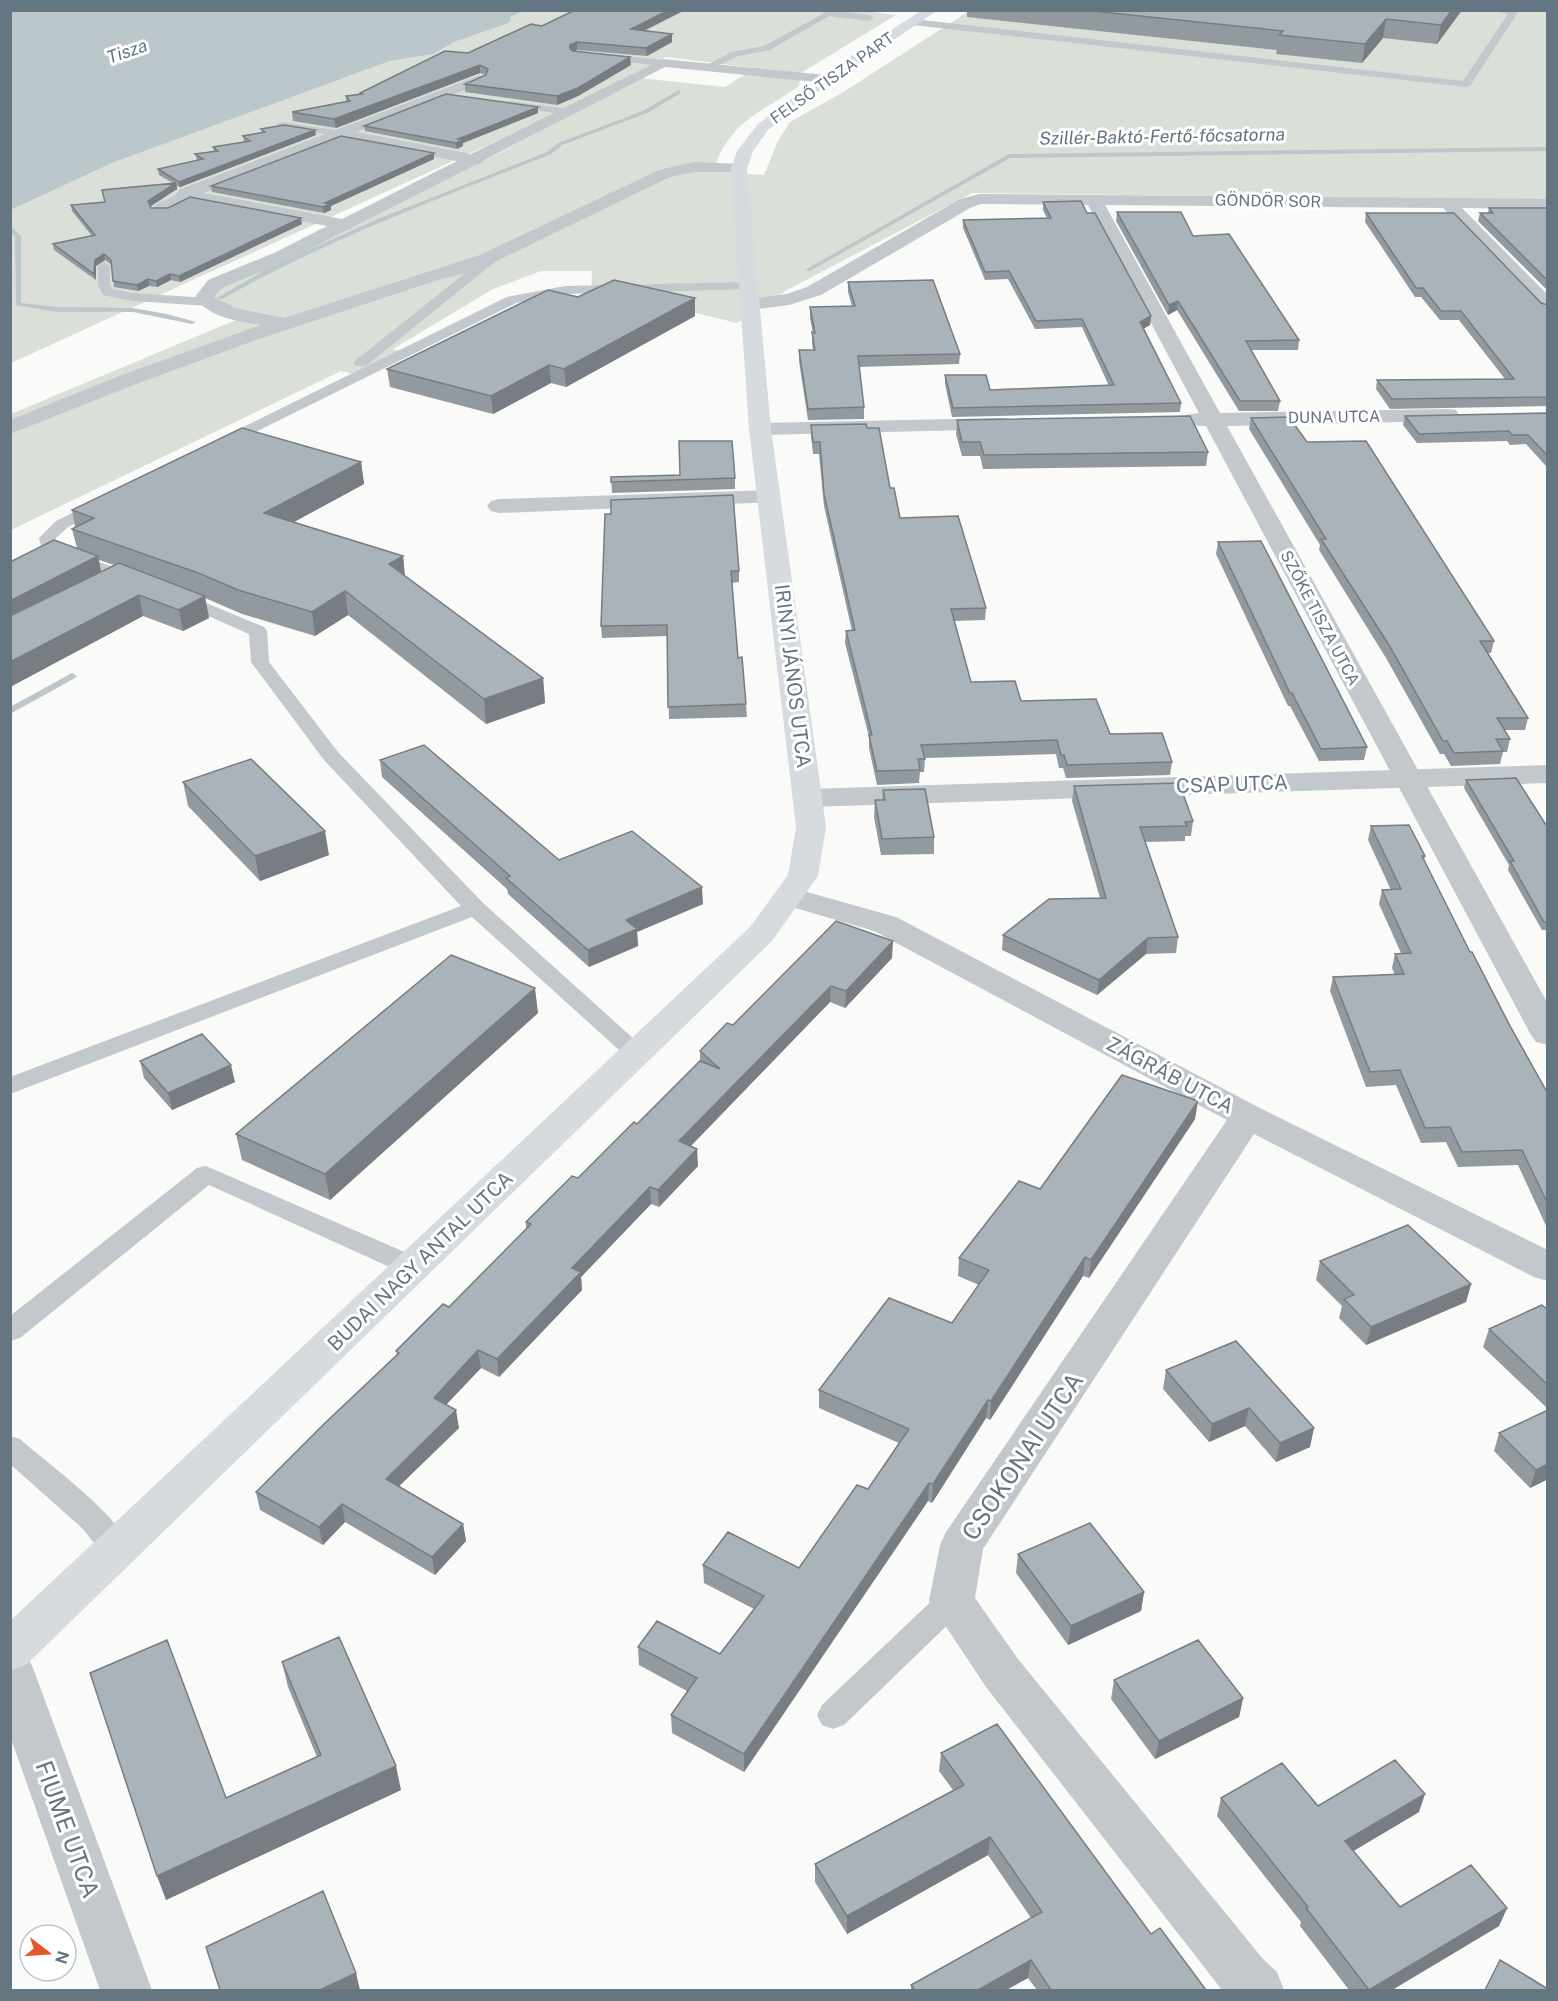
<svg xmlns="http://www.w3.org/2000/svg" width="1558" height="2001" font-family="'Public Sans',sans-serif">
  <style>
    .green { fill: #dadfd7 }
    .water { fill: #bbc7cb }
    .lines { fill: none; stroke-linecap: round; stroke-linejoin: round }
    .stream { fill: #bbc7cb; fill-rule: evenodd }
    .service { fill: #c3c8cc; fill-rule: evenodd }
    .minor { fill: #c3c8cc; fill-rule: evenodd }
    .tertiary { fill: #c3c8cc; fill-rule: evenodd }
    .secondary { fill: #d6dbdf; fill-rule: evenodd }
    .wall { fill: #929a9f; fill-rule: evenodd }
    .shaded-wall { fill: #777d82 }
    .building { fill: #aab3b9; stroke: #777d82; stroke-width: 1.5 }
    .labels { text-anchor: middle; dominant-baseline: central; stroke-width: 6; stroke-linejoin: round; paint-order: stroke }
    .far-street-label { font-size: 16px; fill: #657683; stroke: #fff }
    .far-water-label { font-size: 18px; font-style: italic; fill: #60757c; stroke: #fff }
    .street-label { font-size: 20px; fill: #657683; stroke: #fff }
    .near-street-label { font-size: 24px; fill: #657683; stroke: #fff }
  </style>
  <rect width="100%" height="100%" fill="#fafaf8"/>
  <!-- green -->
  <path class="green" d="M873 10 872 12 896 15 801 73 799 86C758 115 731 119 713 171L764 175 778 141 790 122 845 91 969 11H1547V200L972 193 787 290 737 323 620 294 591 295 592 271H541L493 289 393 349 409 354 363 376 341 371 11 530V414L250 314 216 301 210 295 220 287 503 151 639 78 725 87 755 68 666 57 556 114 11 363V210L112 163 390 61 435 54 454 42 506 24 510 17 524 11Z"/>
  <!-- water -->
  <path class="water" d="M11 10H524V11L510 17 511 21 506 24 454 42 434 54 390 61 112 163 11 210Z"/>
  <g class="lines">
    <!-- stream -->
    <path class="stream" d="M679 90 681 93 647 113 562 145 551 154C440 198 326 240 222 299L217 298 272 266 378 219 547 152 558 143 643 111Z
      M1548 147V151L1010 158 810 271 805 270 1009 154Z
      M10 226 21 236V303L57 307 133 308 167 314 196 322 192 324 133 312H57L16 305 15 236 10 232Z
      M72 673 77 676 75 678 10 714V707Z"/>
    <!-- service -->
    <path class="service" d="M830 10 869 15 874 18 869 21 829 16 770 50 738 56 711 69 703 67 732 52 764 46Z
      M1491 10 1518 12 1470 86 1466 87 913 25 908 22 913 19 1463 81 1508 14Z
      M602 54 663 60 668 63 663 66 599 59 597 57Z
      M509 101 570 109 575 112 570 115 505 106V102Z
      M281 122 342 131 347 134 342 137 277 127 276 125Z
      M493 253 499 257 497 260 366 366H356L354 363 356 360 489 254Z
      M104 262 110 266V285L113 289 132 293 208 298 214 302 208 306 132 301 103 295 98 285V266Z
      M747 282 753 286 752 289 565 294 516 303 227 446 222 447 215 443 217 440 507 297 565 286Z
      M99 500 107 505 105 508 68 527 55 539 57 547 138 576 140 580 138 584H126L43 553 39 538 56 521Z
      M180 592 264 627 267 631 269 662 338 752 483 903 645 1049 649 1054 645 1059 637 1061 629 1059 472 917 10 1094V1077L461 906 324 760 251 662 249 634 174 601 172 597 174 593Z
      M206 1166 423 1260 427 1267 423 1274 414 1276 405 1274 209 1185 20 1338 10 1341V1316L197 1168Z
      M10 1436 20 1439C53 1468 113 1510 132 1549L128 1558 117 1561 106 1558 82 1528 10 1464Z
      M952 1588 963 1592 967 1601 963 1610 844 1725 833 1729 822 1725 817 1715 822 1705 941 1592Z"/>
    <!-- minor -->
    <path class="minor" d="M663 59 826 75 833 79 826 83 665 67 484 160 482 163 475 165 286 261 222 288 214 297 235 308 284 318 480 255 659 170 694 162 739 164 745 166 747 169 745 172H694L670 177 480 269 438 280 256 340 136 384 10 434V420L122 375 261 325C238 321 209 318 195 297L208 280 274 253 327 226 190 200C183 208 165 215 154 213L151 209C159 200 172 201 179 190L480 75 485 76 487 79 485 82 357 132 471 154ZM341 139 457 161 342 219 204 193Z
      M980 194 1548 199V209L1462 208 1548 295V312L1541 310 1443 208 1105 205 1220 413 1448 409 1456 410 1459 415 1456 420 1448 421 1227 426 1548 1004V1045L1536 1042 1531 1035 1206 426 1186 425 1183 420 1186 415 1199 413 1088 205 981 204 972 207 821 295 789 305 749 310 742 308 739 304 742 300 787 294 807 287 960 199Z
      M1001 418 1009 419 1012 424 1009 429 760 435 752 434 749 429 752 424 760 423Z
      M769 490 777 492 780 497 777 502 499 513 491 511 487 506 491 501 499 499Z
      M789 887 896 917 1260 1108 1548 1250V1281L1534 1277 1254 1134 983 1549 975 1598 1018 1659 1263 1959 1277 1972 1284 1990H1222L986 1687 929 1601 940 1545 946 1532 1227 1120 874 931 778 903 774 896 778 889Z
      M10 1648 26 1654 33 1668 152 1990H100L10 1736Z"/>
    <!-- tertiary -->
    <path class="tertiary" d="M1548 765V783L809 807 799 804 795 798 799 792 809 789Z"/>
    <!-- secondary -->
    <path class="secondary" d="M922 10H938L831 82 768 130 753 151 747 169 771 429 826 827 818 876 772 941 26 1665 10 1671V1621L750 927 788 875 796 827 749 429 731 169 737 151 758 124 821 76Z"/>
  </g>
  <!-- wall -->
  <path class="wall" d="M685 10 644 31 672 42 647 56 577 50 574 51 631 65 578 96 557 105 465 92V84L485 75 480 73 336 128 293 121 292 112 346 101V96L361 95 360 93 542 26Z
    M967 10H1462L1437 44 1383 38 1362 63 1276 54 1277 50 967 17Z
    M538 107V113L463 143V146L457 149 365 131 364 126Z
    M261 129 316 135 180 187 177 186V189L150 207 151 208 302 224 180 282 171 280 157 287 149 286 138 291 114 287 112 265 105 260 96 266V280L54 250 53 244 92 236 72 211 71 205 105 203 102 190 173 183 159 175 158 169 197 160 195 154 214 151 213 147 244 142 243 136 262 133Z
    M434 159 331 206V210L324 213 212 192 211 186Z
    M1043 202 1087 213 1151 316 1150 325 1144 328 1181 403 1180 412 952 417 945 384V375L990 390 1109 386 1082 327 1035 329 1008 279 985 280 963 228V220L1047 218 1043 210Z
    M1489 208H1548V291L1478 221 1480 213H1488Z
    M1117 212 1193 236 1299 340 1298 350H1251L1280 401 1278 411H1239L1177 310 1168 315 1116 221Z
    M1366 213 1541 303 1548 305V406L1390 409 1376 389 1377 380 1505 379 1459 320H1440L1421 297H1415L1365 222Z
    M848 282 960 354 959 364 859 367 864 407V419L808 420 799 361V350H813L812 343V332L813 333 810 318V307L852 306 848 292Z
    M578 297 695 316 566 387 551 383 493 414 390 387 387 369Z
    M1548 413V466H1546L1526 444 1510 445 1507 441 1417 443 1403 425 1405 416Z
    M1251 418 1307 442 1494 641 1491 653H1488L1528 718 1525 730H1505L1510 739 1507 752H1503L1500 764 1451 766 1444 754H1440L1386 658 1319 550 1320 545 1249 429Z
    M957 420 1208 452 1206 466 983 469 980 456H962L956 434Z
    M811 425 867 428 900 518 986 608 985 620 954 621 971 682 1110 734 1172 762 1170 775 1066 778 1063 768H1059L1056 754 925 758 924 772H920L919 783 877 785 869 748V737L845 643 846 631H852L824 506 819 454H813L811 436Z
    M361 462 364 484 294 522 403 556 405 576 543 678 545 703 486 724 348 615 315 636 242 614 205 598 209 618 183 631 143 616 10 687V562L77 548 72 529 75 527 72 510ZM99 560 114 565 101 572Z
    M611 477 735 478V489L612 493Z
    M605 514 739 571V582L732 583 738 658 746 704 747 717 669 719 667 636 602 638 601 626Z
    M1218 542 1367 747 1364 760 1319 761 1290 706H1288L1216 554Z
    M380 760 559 860 703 904 637 932 638 946 589 967 508 894 507 889 382 777Z
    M1466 780 1548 828V930H1542L1508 870 1509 865 1464 788Z
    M183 782 329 855 260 881 188 806Z
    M1074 786 1193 821 1191 836H1185V841L1145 842 1178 937 1176 953 1146 954 1097 995 1002 950 1003 935 1100 898 1072 801Z
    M883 790 934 837V854L881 855 874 817 875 800H882Z
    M1371 826 1425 856 1424 861 1470 952 1548 1094V1230L1518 1165 1458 1167 1446 1142 1421 1143 1396 1085 1366 1087 1330 991 1333 977 1395 975 1392 968 1395 954 1401 953 1379 904 1382 890H1391L1368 840Z
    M892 958 845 1008 830 1002 691 1146 698 1166 659 1207 651 1204 581 1277 582 1290 499 1377 481 1368 446 1405 459 1428 399 1486 463 1524 466 1541 435 1575 345 1522 323 1545 260 1510 256 1492 397 1355 396 1351 449 1307 526 1229V1222L578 1178 637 1124 700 1061V1051L733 1025Z
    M538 1013 330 1200 242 1160 236 1134Z
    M140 1061 235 1082 172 1110 144 1078Z
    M1195 1119 1089 1278 1083 1276 990 1420 986 1418 932 1503 928 1501 744 1772 672 1733 671 1715 687 1691 639 1665 638 1647 720 1654 754 1609 704 1583 703 1565 799 1568 868 1489 899 1443 819 1408V1390L952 1323 979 1285 958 1276 959 1258 1040 1189Z
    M1320 1261 1471 1284 1466 1302 1366 1345 1339 1318 1342 1306 1316 1280Z
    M1548 1310V1409L1483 1347 1489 1329Z
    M1236 1341 1310 1447 1276 1462 1245 1426 1209 1442 1163 1389 1166 1370Z
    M1548 1410V1479L1530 1488 1494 1451 1499 1433Z
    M1018 1554 1144 1592 1141 1611 1068 1645 1016 1573Z
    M282 1662 401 1790 166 1900 226 1798 317 1757 288 1687Z
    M1114 1680 1243 1698 1239 1717 1155 1759 1111 1699Z
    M941 1753 1151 1934 1206 1990H1037L1028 1978 1006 1990H911V1985L1031 1918 988 1855 847 1934 815 1882V1864L953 1790 939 1771Z
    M1221 1798 1318 1806 1419 1812 1353 1851 1400 1907 1507 1908 1499 1926 1392 1990H1349L1300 1926 1301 1922 1217 1816Z"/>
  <!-- shaded-wall -->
  <path class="shaded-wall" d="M669 10H685L631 37V29Z
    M1452 10H1462L1437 44 1441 25Z
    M1386 19 1383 38 1362 63 1365 44Z
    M672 34V42L647 56 646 48Z
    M577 42V50L571 53 570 57V45Z
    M630 57 631 65 578 96 557 105V96Z
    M480 65V73L336 128 334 119Z
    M538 107V113L463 143V146L457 149 456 143 458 139Z
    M315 130 316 135 180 187 179 182Z
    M434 153V159L331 206V210L324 213 323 207 325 203Z
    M176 183 177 189 149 207 148 201Z
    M301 218 302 224 180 282 179 276Z
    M104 254 105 260 96 266V280L94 274 95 260Z
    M170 274 171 280 157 287 156 281Z
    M148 279 149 286 138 291 137 285Z
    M695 298V316L566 387 564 369Z
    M1178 301 1177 310 1168 315 1169 305Z
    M1151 316 1150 325 1140 331V322Z
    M549 365 551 383 493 414 491 396Z
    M361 462 364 484 268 536 264 513Z
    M98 556 102 577 10 625V601Z
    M403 556 405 579 389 564Z
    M345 591 348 615 315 636 312 612Z
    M139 595 143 616 10 687V662Z
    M205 596 209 618 183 631 179 610Z
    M543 678 545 703 486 724 484 699Z
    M325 831 329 855 260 881 255 856Z
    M702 887 703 904 637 932 638 946 589 967 588 950 626 920Z
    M1148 938 1146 954 1097 995 1099 980Z
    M893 941 892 958 845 1008 846 991Z
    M831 986 830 1002 679 1158V1141Z
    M535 988 538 1013 330 1200 325 1174Z
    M231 1065 235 1082 172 1110 168 1093Z
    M1198 1101 1195 1119 1089 1278 1091 1260Z
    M697 1149 698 1166 659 1207 658 1190Z
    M650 1187 651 1204 581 1277 582 1290 499 1377 497 1359 572 1268Z
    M1085 1257 1083 1276 990 1420 991 1401Z
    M1471 1284 1466 1302 1366 1345 1371 1327Z
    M478 1350 481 1368 436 1415 434 1398Z
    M988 1400 986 1418 932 1503 933 1484Z
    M1249 1408 1245 1426 1209 1442 1212 1424Z
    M456 1410 459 1428 389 1496 386 1479Z
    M1314 1428 1310 1447 1276 1462 1280 1443Z
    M1548 1464V1479L1530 1488 1536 1470Z
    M929 1483 928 1501 744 1772V1754Z
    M342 1504 345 1522 323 1545 319 1527Z
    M463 1524 466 1541 435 1575 432 1557Z
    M1144 1592 1141 1611 1068 1645 1071 1626Z
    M1243 1698 1239 1717 1155 1759 1159 1741Z
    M396 1766 401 1790 166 1900 157 1876Z
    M1425 1794 1419 1812 1340 1859 1345 1841Z
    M990 1837 988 1855 847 1934V1916Z
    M1507 1908 1499 1926 1392 1990H1369Z
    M1031 1960 1028 1978 1006 1990H978Z
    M356 1973 360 1990H320Z"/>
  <!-- building -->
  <path class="building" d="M575 10H669L631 29 672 34 646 48 577 42 570 45V49L573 51 630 57 578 88 557 96 465 84 486 75 488 69 480 65 334 119 292 112 350 101 346 96 362 94 360 93 445 51 468 53 531 24 542 26Z
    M1083 10H1452L1441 25 1386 19 1365 44 1279 35 1283 31Z
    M446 94 538 107 458 139 463 140 456 143 364 126Z
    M284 125 315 130 179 182 158 169 203 159 195 154 218 151 213 147 250 141 243 136 265 132 261 129Z
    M341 136 434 153 325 203 330 204 323 207 211 186Z
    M176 183 148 201 151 208H168L190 197 301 218 179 276 170 274 156 281 148 279 137 285 113 281 111 260 104 254 95 260 94 274 53 244 95 235 71 205 105 202 102 190Z
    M1081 201 1087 213H1095L1151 316 1140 322 1181 403 953 408 945 375H986L990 390 1114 385 1082 319 1036 321 1009 271 985 272 963 220 1051 218 1043 202Z
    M1489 208H1548V281L1480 213H1493Z
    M1117 212H1181L1193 236 1229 234 1299 340 1246 341 1280 401H1240L1178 301 1169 305Z
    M1366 213H1454L1541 303 1548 305V397L1392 399 1377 380 1514 379 1461 311H1441L1423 288H1416Z
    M614 280 695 298 564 369 549 365 491 396 387 369 548 290 578 297Z
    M933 280 960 354 858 356 864 407 808 409 799 350H815L812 332 815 333 810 307 855 306 848 282Z
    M1548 413V456L1528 435H1512L1509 431 1419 434 1405 416Z
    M1190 416 1208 452 984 455 980 442H962L957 420Z
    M1289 417 1307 442 1366 441 1494 641H1480L1528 718H1497L1510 739H1496L1503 751 1454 753 1447 741H1443L1389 645 1321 539H1326L1251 418Z
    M866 424 867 428H879L890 488H894L900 518 958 516 986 608 951 609 971 682 1015 681 1021 701 1096 699 1110 734 1162 733 1172 762 1067 765 1064 755H1061L1057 740 921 745 925 759H918L920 770 877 771 869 735H872L846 631 855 630 824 494 820 442H813L811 425Z
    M242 428 361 462 264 513 403 556 389 564 543 678 484 699 345 591 312 612 238 590 201 574 72 529 94 518 72 510Z
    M679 441H732L735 478 611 482V477L680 475Z
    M733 495 739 571H731L738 658 742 657 746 704 668 707 667 625 601 626 605 514H611V500Z
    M54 540 98 556 10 601V562Z
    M1261 541 1367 747 1321 749 1292 693H1290L1218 542Z
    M119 563 205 596 179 610 139 595 10 662V616Z
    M424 745 559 860 632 831 702 887 626 920 637 929 588 950 506 878 510 876 380 760Z
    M251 759 325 831 255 856 183 782Z
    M1516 778 1548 828V922H1544L1510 861H1514L1466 780Z
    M1179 783 1193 821 1185 822 1187 826 1140 827 1178 937 1148 938 1099 980 1003 935 1049 899 1106 898 1074 786Z
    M925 789 934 837 882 839 875 800H885L883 790Z
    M1409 825 1425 856H1422L1470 952H1472L1510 1026 1548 1094V1204L1522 1150 1462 1152 1450 1127 1425 1128 1400 1070 1370 1072 1333 977 1404 974 1395 954 1411 953 1382 890 1401 889 1371 826Z
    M836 921 893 941 846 991 831 986 679 1141 697 1149 658 1190 650 1187 572 1268 581 1272 497 1359 478 1350 434 1398 456 1410 386 1479 463 1524 432 1557 342 1504 319 1527 256 1492 325 1423 399 1353 396 1351 443 1304 449 1307 531 1224 526 1222 572 1176 578 1178 634 1122 637 1124 700 1061 720 1069 700 1051 727 1023 733 1025Z
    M451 955 535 988 325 1174 236 1134Z
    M202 1034 231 1065 168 1093 140 1061Z
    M1122 1075 1198 1101 1091 1260 1085 1257 991 1401 988 1400 933 1484 929 1483 744 1754 671 1715 697 1678 638 1647 657 1621 720 1654 764 1596 703 1565 728 1532 799 1568 857 1485 868 1489 909 1429 819 1390 889 1298 952 1323 989 1270 959 1258 1019 1181 1040 1189Z
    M1408 1225 1471 1284 1371 1327 1344 1299 1354 1295 1320 1261Z
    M1542 1305 1548 1310V1385L1489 1329Z
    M1236 1341 1314 1428 1280 1443 1249 1408 1212 1424 1166 1370Z
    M1548 1410V1464L1536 1470 1499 1433Z
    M1090 1523 1144 1592 1071 1626 1018 1554Z
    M339 1637 396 1766 157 1876 90 1673 167 1640 226 1798 321 1755 282 1662Z
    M1198 1640 1243 1698 1159 1741 1114 1680Z
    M997 1724 1151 1934 1160 1928 1206 1990H1051L1031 1960 978 1990H915L911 1985 1042 1912 990 1837 847 1916 815 1864 964 1785 941 1753Z
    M1395 1760 1425 1794 1345 1841 1400 1907 1471 1865 1507 1908 1369 1990 1306 1908 1308 1907 1221 1798 1282 1763 1318 1806Z
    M323 1891 356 1973 320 1990H220L206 1947Z
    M1500 1960 1548 1989V1990H1485Z"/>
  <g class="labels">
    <!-- far-street labels -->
    <g class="far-street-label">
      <text transform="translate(832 78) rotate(-35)">FELSŐ TISZA PART</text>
      <text transform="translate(1268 201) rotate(1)">GÖNDÖR SOR</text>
      <text transform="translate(1334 417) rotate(-1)">DUNA UTCA</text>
      <text transform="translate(1320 618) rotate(62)">SZŐKE TISZA UTCA</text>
    </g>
    <!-- far-water labels -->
    <g class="far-water-label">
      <text transform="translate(127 51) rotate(-19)">Tisza</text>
      <text transform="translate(1162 136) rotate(-1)">Szillér-Baktó-Fertő-főcsatorna</text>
    </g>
    <!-- street labels -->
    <g class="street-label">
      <text transform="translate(793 676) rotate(83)">IRINYI JÁNOS UTCA</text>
      <text transform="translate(1232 784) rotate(-2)">CSAP UTCA</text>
      <text transform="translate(1170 1075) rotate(28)">ZÁGRÁB UTCA</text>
      <text transform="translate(420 1261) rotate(-44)">BUDAI NAGY ANTAL UTCA</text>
    </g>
    <!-- near-street labels -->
    <g class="near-street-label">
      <text transform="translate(1022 1456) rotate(-56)">CSOKONAI UTCA</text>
      <text transform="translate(68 1829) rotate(70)">FIUME UTCA</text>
    </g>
  </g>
  <!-- border -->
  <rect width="1558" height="2001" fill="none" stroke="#657683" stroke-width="24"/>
  <!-- north arrow -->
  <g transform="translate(48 1953) rotate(107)"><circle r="28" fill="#ffffff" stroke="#c1c8cd" stroke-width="1.5"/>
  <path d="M0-4.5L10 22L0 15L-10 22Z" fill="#e4572e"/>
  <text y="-9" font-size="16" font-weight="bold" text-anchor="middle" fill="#657683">N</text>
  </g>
</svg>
